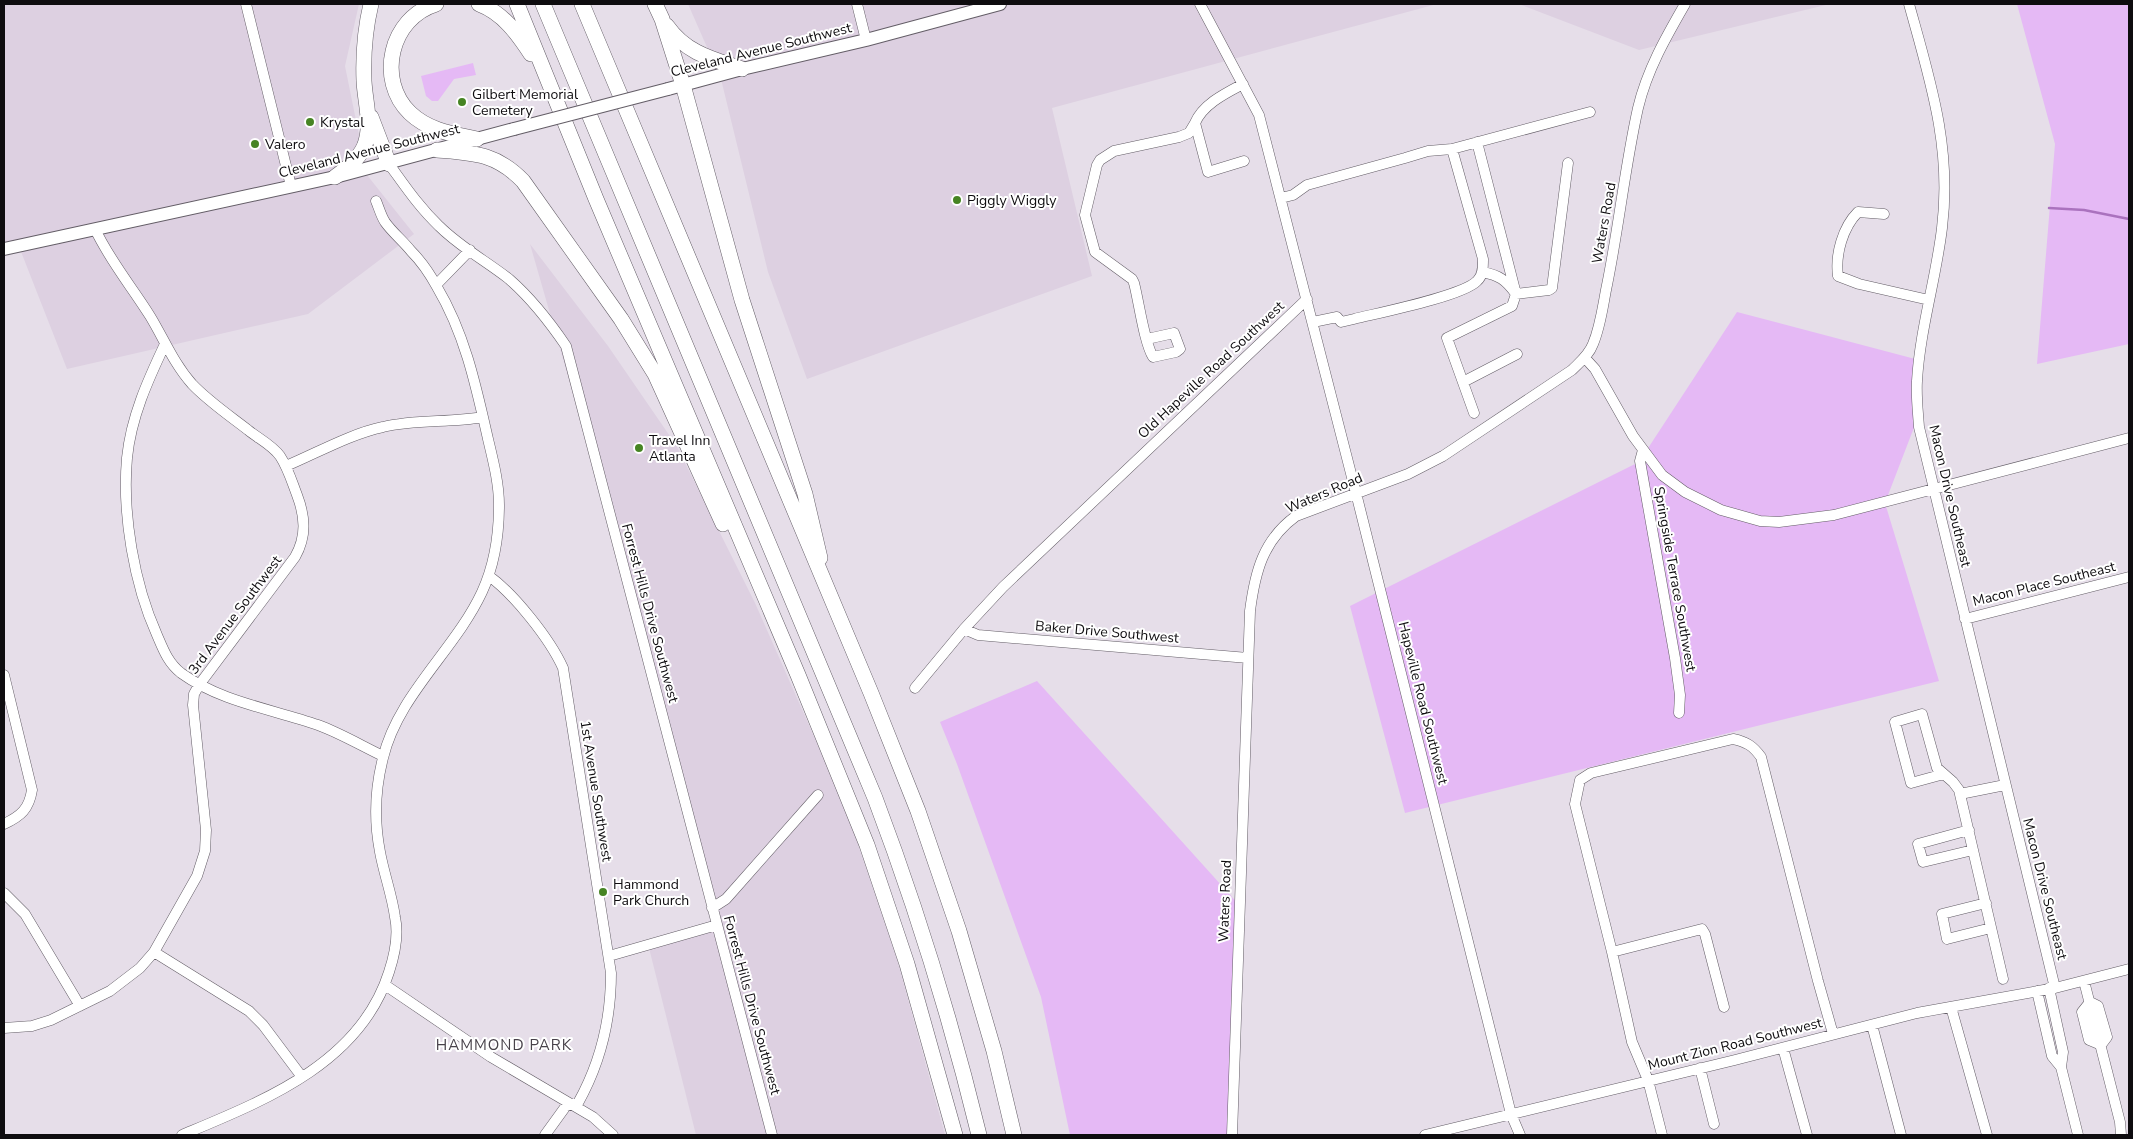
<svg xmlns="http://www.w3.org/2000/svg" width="2133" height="1139" font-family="'Nunito Sans',sans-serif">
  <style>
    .built { fill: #ddd0e1 }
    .green { fill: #e5b9f5 }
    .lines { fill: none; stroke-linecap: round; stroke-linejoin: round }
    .stream { stroke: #aa72be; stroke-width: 2.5 }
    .minor-casing { stroke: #635d66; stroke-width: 11 }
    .major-casing { stroke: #635d66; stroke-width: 14 }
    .highway-casing { stroke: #635d66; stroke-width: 16 }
    .minor { stroke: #fff; stroke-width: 10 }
    .major { stroke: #fff; stroke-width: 12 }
    .highway { stroke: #fff; stroke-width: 15 }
    .major-bridge-casing { stroke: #635d66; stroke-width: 14; stroke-linecap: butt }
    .major-bridge { stroke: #fff; stroke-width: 12 }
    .poi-dot { fill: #468423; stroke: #fff; stroke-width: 2 }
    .labels { text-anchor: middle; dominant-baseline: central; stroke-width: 4; stroke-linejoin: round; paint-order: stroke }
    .street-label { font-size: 14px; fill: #0e0c0f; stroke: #fff }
    .poi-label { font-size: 14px; fill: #0e0c0f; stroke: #fff; text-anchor: start }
    .neighbourhood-label { font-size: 15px; letter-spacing: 1px; fill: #474149; stroke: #fff }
  </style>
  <rect width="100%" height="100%" fill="#e6dee9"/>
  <!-- built -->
  <path class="built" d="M4 4H359L345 66 367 175 414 234 308 314 67 369 18 244 4 247Z
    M688 4H1437L1052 108 1092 276 807 379 768 272 721 79Z
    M1519 4H1830L1639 50Z
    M530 244 608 346 676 445 755 603 846 809 897 959 945 1135H696L648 944 714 927 616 543Z"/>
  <!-- green -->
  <path class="green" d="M2017 4H2129V344L2037 364 2055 144Z
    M473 63 476 75 454 79 438 101H432L426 96 421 76Z
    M1737 312 1919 360 1918 417 1885 503 1939 681 1405 813 1350 606 1639 462Z
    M1037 681 1241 907 1230 1135H1070L1041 997 957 764 940 722Z"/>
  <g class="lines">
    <!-- stream -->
    <path class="stream" d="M2049 208 2084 210 2129 219"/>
    <!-- minor casing -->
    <g class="minor-casing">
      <path id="minor" d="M246 4 291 186
        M857 4 866 40
        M1200 4 1259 115 1356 493 1511 1114 1520 1135
        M1909 4C1930 80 1952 147 1942 228 1936 279 1920 329 1917 381 1916 396 1918 412 1919 427L2055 988
        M1243 84C1226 93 1203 104 1195 123L1208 172 1244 161
        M389 164C405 186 419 207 439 226 460 247 486 261 509 279 532 299 549 321 566 346L772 1135
        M1281 198 1293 195 1307 185 1405 158 1428 151 1452 149 1590 112
        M1884 214 1858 212C1843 227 1835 254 1838 276L1859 284 1929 300
        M1482 272C1499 275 1506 280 1516 294L1549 290 1552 288 1568 163
        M436 285 470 250
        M1313 322 1337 317 1341 322 1354 319C1378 313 1463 296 1477 281 1483 276 1483 267 1483 259L1452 149
        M1147 339 1174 333 1180 349 1176 352 1153 357C1144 342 1139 302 1134 283L1132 279 1095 252 1085 215 1097 165 1100 160 1114 151 1179 137 1189 133 1195 123
        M165 344C148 380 131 417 127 458 122 514 134 584 157 635 163 649 168 663 181 673 221 702 272 709 318 725 340 733 362 746 383 756
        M1585 358 1595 369 1633 436 1662 475 1685 492 1721 510 1760 521 1779 522 1834 515 2129 438
        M1463 382 1517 354
        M1474 413 1447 338 1512 306 1516 294 1477 142
        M1643 450 1640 461 1675 658 1680 695 1679 713
        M286 466C317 453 350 434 383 427 416 419 450 423 483 417
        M489 576C514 594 550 639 563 668L611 973C611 1020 601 1062 578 1103L566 1106 545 1135
        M1965 619 2129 577
        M964 629 978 635 1248 658
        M4 675 32 790C29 809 21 816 4 824
        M915 688 964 629 1003 587 1307 299
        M1944 774 1911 783 1895 722 1922 714 1937 768 1953 782 1959 790 2003 979
        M1960 794 2005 785
        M1969 830 1918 844 1923 862 1973 850
        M4 893 25 914 80 1006
        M1986 903 1942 914 1947 939 1991 928
        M712 908 726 899 818 795
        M154 952 249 1011 263 1025 302 1077
        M1612 952 1702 929 1705 934 1724 1007
        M609 956 717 925
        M2084 981 2120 1122 2121 1135
        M385 985 491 1057 593 1117 613 1135
        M2049 988 2063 1052 2061 1067 2078 1135
        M2037 991 2052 1056 2061 1067
        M2090 1002 2082 1012 2089 1040 2101 1045
        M2090 1002 2098 1006 2107 1037 2101 1045
        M1951 1007 1987 1135
        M1872 1025 1901 1135
        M4 1028 32 1026 51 1020 110 991 140 968 154 952 197 876 205 851 206 830 193 705 194 694 199 685 295 557C307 536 305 516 297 495 292 482 288 468 280 456 272 445 259 439 248 430 230 416 208 401 192 384 174 364 164 339 150 316 132 287 110 261 95 229
        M1783 1048 1807 1135
        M1700 1068 1714 1124
        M182 1135C263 1101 360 1064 389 972 395 954 399 936 395 917 392 895 384 874 380 852 374 821 375 789 383 758 398 695 455 650 482 592 494 566 499 533 499 505 499 483 493 460 488 439 476 386 465 334 437 287 430 274 421 261 411 251 403 241 392 232 385 222 381 216 379 208 376 201
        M1232 1135 1250 611C1255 572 1263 540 1296 516L1408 474 1443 456 1572 370C1580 362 1589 355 1593 344 1601 325 1603 304 1607 285 1619 226 1625 166 1638 108 1647 70 1666 37 1685 4
        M1425 1135 1735 1060 1917 1013 2055 988 2129 969
        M1662 1135 1648 1080 1632 1042 1612 952 1575 804 1580 780 1591 773 1733 739C1747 742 1753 746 1761 757L1818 981 1833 1034"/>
    </g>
    <!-- major casing -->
    <g class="major-casing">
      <path id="major" d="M668 89 742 69 866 40 1000 4
        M4 249 335 177 514 129"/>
    </g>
    <!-- highway casing -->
    <g class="highway-casing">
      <path id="highway" d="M436 4C390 18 376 80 410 113 429 131 453 134 477 139
        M479 4C503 13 517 33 531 54
        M517 4 596 199 798 675 867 845 907 964 955 1135
        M543 4 875 798C917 909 951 1020 979 1135
        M582 4 871 693 918 811 959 931 994 1051 1014 1135
        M655 4 662 19 683 85 742 300 805 494 820 558
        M667 26C686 53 712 59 742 69
        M371 117 389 164
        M437 150C473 153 496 153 523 181L621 319 655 374 723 524
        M335 177C346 169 358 160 364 147 373 126 365 102 364 81 363 55 365 29 371 4"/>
    </g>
    <!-- minor -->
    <use href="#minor" class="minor"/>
    <!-- major -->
    <use href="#major" class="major"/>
    <!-- highway -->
    <use href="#highway" class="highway"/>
    <!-- major-bridge casing -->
    <g class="major-bridge-casing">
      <path id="major-bridge" d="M514 129 668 89"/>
    </g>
    <!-- major-bridge -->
    <use href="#major-bridge" class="major-bridge"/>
  </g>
  <!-- markers -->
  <g class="poi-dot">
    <circle cx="462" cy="102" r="5"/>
    <circle cx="310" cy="122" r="5"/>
    <circle cx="255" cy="144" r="5"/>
    <circle cx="957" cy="200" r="5"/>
    <circle cx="639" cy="448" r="5"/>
    <circle cx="603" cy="892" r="5"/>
  </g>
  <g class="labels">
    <!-- street labels -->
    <g class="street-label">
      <text transform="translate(761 50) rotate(-14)">Cleveland Avenue Southwest</text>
      <text transform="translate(369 151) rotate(-14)">Cleveland Avenue Southwest</text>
      <text transform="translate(1604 223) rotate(-80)">Waters Road</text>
      <text transform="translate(1211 370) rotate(-43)">Old Hapeville Road Southwest</text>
      <text transform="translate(1324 493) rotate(-23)">Waters Road</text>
      <text transform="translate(1950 496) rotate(77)">Macon Drive Southeast</text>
      <text transform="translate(1675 579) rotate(80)">Springside Terrace Southwest</text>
      <text transform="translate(2044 584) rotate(-14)">Macon Place Southeast</text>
      <text transform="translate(650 613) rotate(75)">Forrest Hills Drive Southwest</text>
      <text transform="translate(235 615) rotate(-53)">3rd Avenue Southwest</text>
      <text transform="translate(1107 632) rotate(5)">Baker Drive Southwest</text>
      <text transform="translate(1423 703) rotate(76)">Hapeville Road Southwest</text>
      <text transform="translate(596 791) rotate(81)">1st Avenue Southwest</text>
      <text transform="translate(2045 889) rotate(76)">Macon Drive Southeast</text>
      <text transform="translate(1225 901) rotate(-88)">Waters Road</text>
      <text transform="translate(752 1005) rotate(75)">Forrest Hills Drive Southwest</text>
      <text transform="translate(1735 1044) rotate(-14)">Mount Zion Road Southwest</text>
    </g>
    <!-- poi labels -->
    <g class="poi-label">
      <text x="472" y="94">Gilbert Memorial<tspan x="472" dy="16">Cemetery</tspan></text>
      <text x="320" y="122">Krystal</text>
      <text x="265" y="144">Valero</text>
      <text x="967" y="200">Piggly Wiggly</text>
      <text x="649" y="440">Travel Inn<tspan x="649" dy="16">Atlanta</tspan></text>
      <text x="613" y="884">Hammond<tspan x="613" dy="16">Park Church</tspan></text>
    </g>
    <!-- neighbourhood labels -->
    <g class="neighbourhood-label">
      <text x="504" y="1045">HAMMOND PARK</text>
    </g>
  </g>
  <!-- border -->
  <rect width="2133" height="1139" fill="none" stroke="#0e0c0f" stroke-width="10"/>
</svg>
